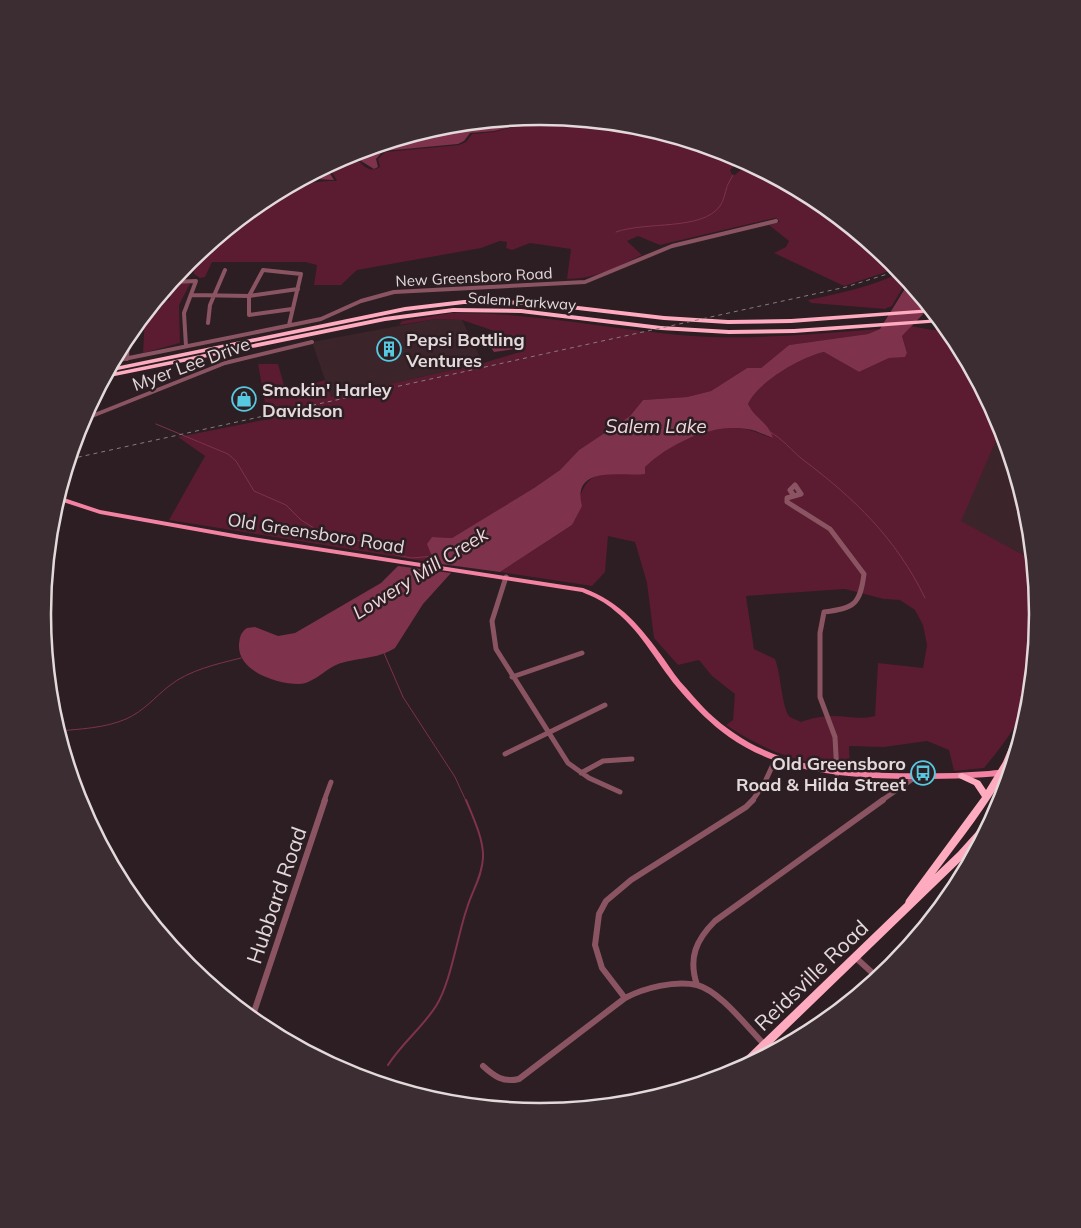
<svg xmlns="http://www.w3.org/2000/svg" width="1081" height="1228" font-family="Mulish,sans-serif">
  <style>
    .built { fill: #3b252b }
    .green { fill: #5b1b31; fill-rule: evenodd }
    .water { fill: #7e324b }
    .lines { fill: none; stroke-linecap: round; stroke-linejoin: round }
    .stream-far1 { stroke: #7e324b; stroke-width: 1 }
    .stream { stroke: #7e324b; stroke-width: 2 }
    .minor-far2 { stroke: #8b5463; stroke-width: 4 }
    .minor-far1 { stroke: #8b5463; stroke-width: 5 }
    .minor { stroke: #8b5463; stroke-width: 6 }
    .major { fill: #f382a3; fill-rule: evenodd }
    .highway { fill: #feabc0; fill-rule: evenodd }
    .rail { stroke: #877b7e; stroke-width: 1; stroke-dasharray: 4 4; stroke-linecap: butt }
    .labels { text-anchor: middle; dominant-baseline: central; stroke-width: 5; stroke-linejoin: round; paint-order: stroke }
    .far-street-label { font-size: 15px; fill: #e3d9db; stroke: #2c1e22 }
    .poi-label { font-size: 18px; font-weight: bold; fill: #e3d9db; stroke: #2c1e22; text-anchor: start }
    .street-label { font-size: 18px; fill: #e3d9db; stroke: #2c1e22 }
    .water-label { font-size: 19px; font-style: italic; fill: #f0d8dd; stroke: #2c1e22 }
    .near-street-label { font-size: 21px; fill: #e3d9db; stroke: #2c1e22 }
    .rim { fill: none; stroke: #e3d9db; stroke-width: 2.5 }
  </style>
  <rect width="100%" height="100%" fill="#2c1e22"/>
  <!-- built -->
  <path class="built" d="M436 319 462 320 483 363 331 397 312 342Z
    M1002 427 1029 517 1033 560 960 521Z"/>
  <!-- green -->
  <path class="green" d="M555 117 638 126 731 154 734 155 736 165 730 170 733 176 749 164 817 200 898 268 844 286 774 253 786 247 789 241 769 225 780 222 775 218 660 245 638 236 627 241 642 255C617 267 596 279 567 279L571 249 530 243 512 250 506 248 507 242 500 241 481 248 357 270 341 285H314L317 265 305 262H212L205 277 200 278 194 274 191 260C239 220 271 180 337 181L332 172 349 162H360C366 169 372 172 380 167L378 159 385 152 459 145 466 142 472 134 494 132Z
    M901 272 907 280 892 306 885 309 811 303 808 300C840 293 872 287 901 272Z
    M177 282H191L179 305 180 343 143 353 145 315 148 311H159L162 301 170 300V286Z
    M452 313C529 312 603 328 679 335 745 341 813 334 880 329L868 334 789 345 761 368H747L711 391 687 397 643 400 630 416 579 450 560 470 534 488 452 538 432 537 431 554 441 564 169 520 205 456 178 437 268 419 258 364H278L286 392 325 380 331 397 483 363 523 351 512 337 462 320 436 319 399 325 402 321Z
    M911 326 932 330 948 329 967 361 965 362 980 385 1002 427 961 521 1033 560C1037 602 1040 648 1031 690 1025 716 1001 748 984 768L954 771 949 750 927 741 884 747 849 746 850 769C801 765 767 752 726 725L733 720 735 694 712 676 699 660 678 665 654 638 647 583 635 542 608 536 605 572 592 586 500 572 572 525C586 467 590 474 645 473V467C667 445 704 428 735 428 749 428 760 434 772 438 768 421 755 419 748 404 758 382 801 357 824 352L859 372 889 358 905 356 907 353 902 336ZM845 589 884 599 900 600 915 610 923 625 927 645 923 668 878 663 875 716C860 720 848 716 834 716 822 716 812 718 801 722 798 720 793 719 790 717 782 710 781 673 775 659L754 649 746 596Z"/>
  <!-- water -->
  <path class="water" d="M541 116 552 117 494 131 470 133 464 141 458 144 383 151 376 159 378 167 374 169 361 161 354 160 342 163 329 172 334 180 317 179 290 186 350 154 444 126Z
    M909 282 930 307 902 336 907 353 905 357 889 358 859 372 824 352C801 357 758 382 748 404 756 420 767 420 773 438 764 435 756 430 747 429 713 423 670 443 645 467V474C623 477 571 464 582 506L572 525 500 572 441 564 431 554 427 544 432 537 452 538 534 488 560 470 579 450 630 416 643 400 687 397 711 391 747 368H761L789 345 868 334 880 329Z
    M483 336 505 339 515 349 494 352Z
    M398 566 451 573 423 604 395 648C377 660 355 657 336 665 325 670 312 684 299 684 276 684 237 671 239 644 240 637 240 633 247 628L255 627 278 636 295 633 381 583Z"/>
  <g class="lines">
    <!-- stream-far1 -->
    <path class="stream-far1" d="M727 186 733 175
      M616 232C646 221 702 231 720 206 724 200 725 193 727 187
      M156 424 228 454 236 461 254 491 286 505 301 520 319 531 373 544 396 555 412 558 434 556
      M770 432C783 439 791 450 802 459 854 498 896 538 925 598
      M384 653 403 697 455 777 466 801
      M58 731C81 729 105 728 126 719 144 711 155 697 169 686 189 670 217 664 241 658"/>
    <!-- stream -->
    <path class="stream" d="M388 1065C402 1043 422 1028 436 1006 451 982 457 937 467 908 472 891 482 877 483 858 484 840 473 817 466 800"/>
    <!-- minor-far2 -->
    <path class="minor-far2" d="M172 282 196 281 184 313 186 346
      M192 295 249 296 298 289
      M208 323 210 305 225 270
      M289 325 301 274 263 270 249 296V315L292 309
      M127 359 128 336
      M114 361 321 319 361 301 394 292 585 282 672 246 776 221
      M82 420 225 363 312 342"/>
    <!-- minor-far1 -->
    <path class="minor-far1" d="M795 485 801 494 794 496 790 490Z
      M794 496 787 498V502L830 529 864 574C860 605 854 608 824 612L820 633V697L835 737 837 774
      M506 577 492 621 496 649 568 763 589 778 620 792
      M512 677 582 653
      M505 754 605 705
      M581 773 603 761 632 759
      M324 801 331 782
      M752 801 764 784 776 758
      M881 801 917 776"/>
    <!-- minor -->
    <path class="minor" d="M855 957 878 978
      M697 985C688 958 696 940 715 921L883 800
      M625 998 602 968 595 945 599 914 606 901 631 880 746 807 753 800
      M252 1018 325 800
      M483 1066C494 1076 503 1083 519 1079L625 998C644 988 675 980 697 985 720 991 747 1027 764 1044"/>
    <!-- major -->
    <path class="major" d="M58 496 100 510 240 535 583 588C621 602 641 627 664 659 671 669 678 680 687 689 701 706 716 721 734 733 795 776 883 774 955 773 966 772 977 772 989 771 996 770 1004 769 1011 769L1010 775C974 779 939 779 903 779 845 778 778 772 729 737 711 724 696 709 682 693 658 666 643 633 615 611 605 602 594 597 582 592L240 539 100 514 57 500Z"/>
    <!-- highway -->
    <path class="highway" d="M464 300 535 301 664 316 728 320 791 319 932 309 934 312 791 323 728 324 664 320 535 305 464 304 405 311 108 372 110 368 405 307Z
      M453 308 521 309 661 326 729 330 794 329 940 319 942 322 794 333 729 334 661 330 521 313 453 312 385 321 105 378 107 374 385 317Z
      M1029 707V711C1023 730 1018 749 1009 766 989 805 961 839 935 874L958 852 976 832 999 798 1003 797C996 821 980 839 964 858L752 1063 733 1073 732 1071 734 1068 905 903 906 900 982 797 974 785 959 778 958 776 959 774 962 773 980 781 986 790 1003 762 1025 710 1026 708Z"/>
    <!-- rail -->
    <path class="rail" d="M70 459 846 287 900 270"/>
  </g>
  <!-- icons -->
  <defs>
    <g id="building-ring" transform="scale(1.25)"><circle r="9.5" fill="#2c1e22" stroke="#56c9e0" stroke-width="1.5"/><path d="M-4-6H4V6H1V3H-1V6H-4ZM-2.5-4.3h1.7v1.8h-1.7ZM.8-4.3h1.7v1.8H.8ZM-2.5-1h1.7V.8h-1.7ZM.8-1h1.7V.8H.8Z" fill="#56c9e0"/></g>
    <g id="shop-ring" transform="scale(1.25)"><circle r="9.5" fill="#2c1e22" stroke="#56c9e0" stroke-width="1.5"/><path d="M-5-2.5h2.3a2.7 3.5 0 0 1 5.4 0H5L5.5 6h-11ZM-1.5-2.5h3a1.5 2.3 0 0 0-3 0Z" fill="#56c9e0"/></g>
    <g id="bus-ring" transform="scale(1.25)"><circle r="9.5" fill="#2c1e22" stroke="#56c9e0" stroke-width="1.5"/><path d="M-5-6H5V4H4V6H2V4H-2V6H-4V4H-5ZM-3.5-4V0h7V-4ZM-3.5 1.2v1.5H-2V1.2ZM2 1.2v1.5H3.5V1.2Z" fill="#56c9e0"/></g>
  </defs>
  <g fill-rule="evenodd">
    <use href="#building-ring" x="389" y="349"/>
    <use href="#shop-ring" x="244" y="399"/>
    <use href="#bus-ring" x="923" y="773"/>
  </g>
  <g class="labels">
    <!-- far-street labels -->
    <g class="far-street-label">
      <text transform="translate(474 277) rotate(-3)">New Greensboro Road</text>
      <text transform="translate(522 301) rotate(4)">Salem Parkway</text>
    </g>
    <!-- poi labels -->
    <g class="poi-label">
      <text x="406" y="339">Pepsi Bottling<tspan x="406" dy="21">Ventures</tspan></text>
      <text x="262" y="389">Smokin' Harley<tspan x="262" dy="21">Davidson</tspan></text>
      <text x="906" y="763" text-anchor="end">Old Greensboro<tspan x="906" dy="21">Road &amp; Hilda Street</tspan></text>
    </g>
    <!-- street labels -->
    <g class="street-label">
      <text transform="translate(191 364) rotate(-20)">Myer Lee Drive</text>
      <text transform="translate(316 533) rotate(9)">Old Greensboro Road</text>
    </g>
    <!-- water labels -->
    <g class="water-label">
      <text x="656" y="426">Salem Lake</text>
      <text transform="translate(420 573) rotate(-32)">Lowery Mill Creek</text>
    </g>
    <!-- near-street labels -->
    <g class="near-street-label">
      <text transform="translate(276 895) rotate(-71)">Hubbard Road</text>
      <text transform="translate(811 975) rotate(-44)">Reidsville Road</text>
    </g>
  </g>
  <!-- crop -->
  <path d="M0 0H1081V1228H0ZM51 614a489 489 0 1 1 978 0a489 489 0 1 1-978 0Z" fill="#3b2d31" fill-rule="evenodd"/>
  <path class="rim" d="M51 614a489 489 0 1 1 978 0a489 489 0 1 1-978 0Z"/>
</svg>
